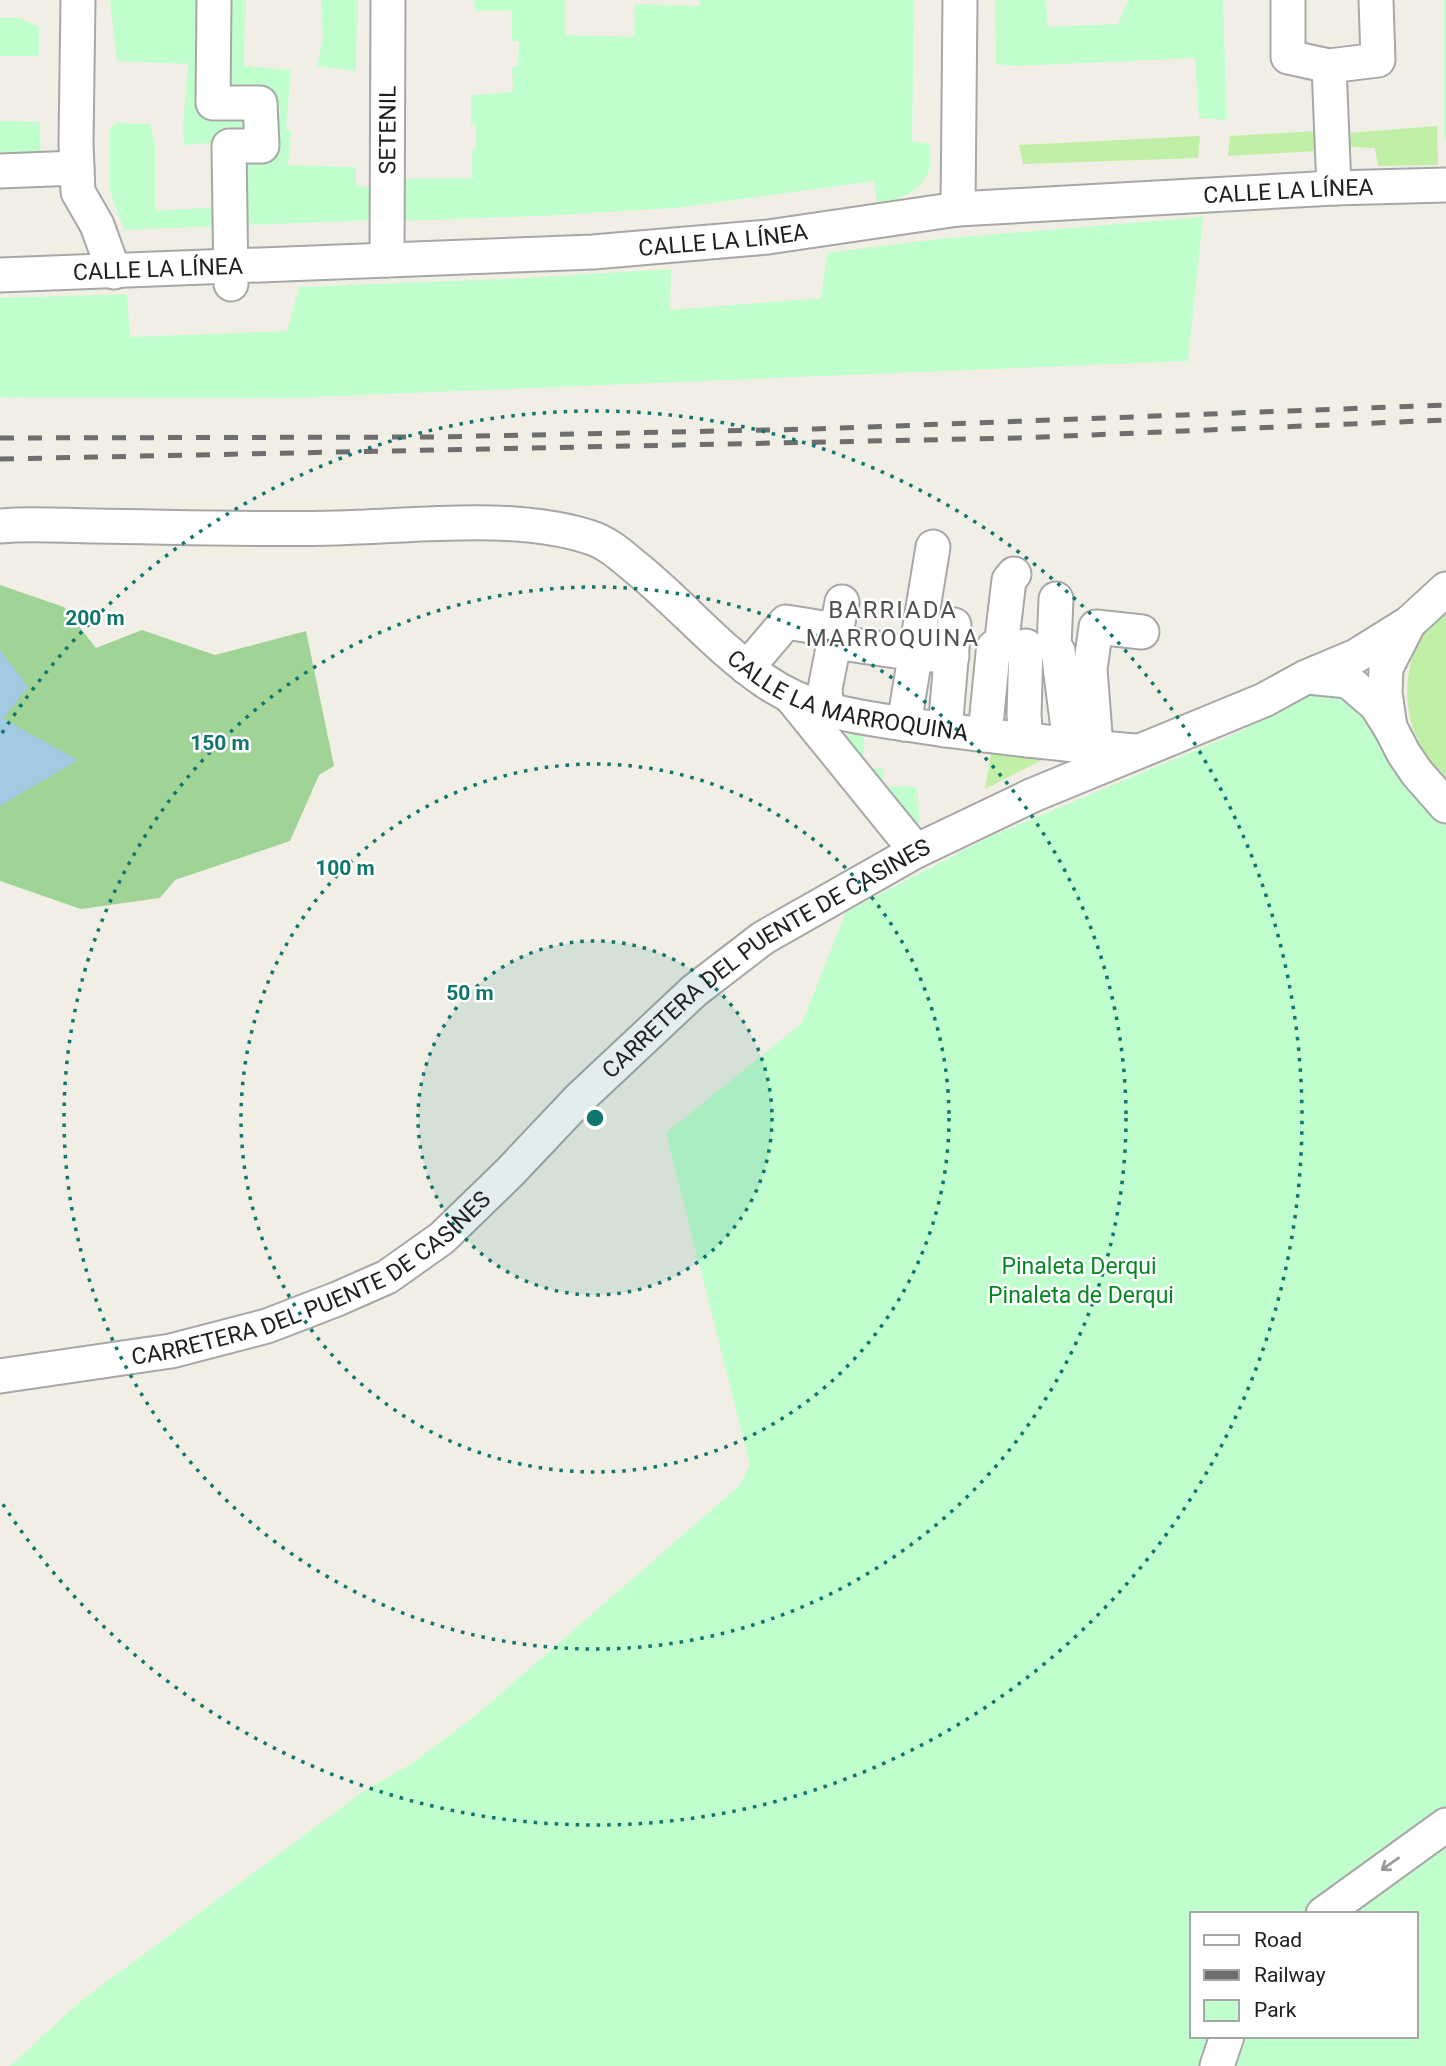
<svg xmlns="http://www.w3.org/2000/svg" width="1446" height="2066" font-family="Roboto,sans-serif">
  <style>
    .grass { fill: #c0efa7 }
    .forest { fill: #a0d497 }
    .park { fill: #c0fece; fill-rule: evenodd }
    .water { fill: #a2cae2 }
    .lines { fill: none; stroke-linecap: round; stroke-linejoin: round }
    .minor-casing { stroke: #a7a7a7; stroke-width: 37 }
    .minor { stroke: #fff; stroke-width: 33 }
    .rail { stroke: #6e6e6e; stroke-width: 5; stroke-dasharray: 14 14; stroke-linecap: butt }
    .oneway { stroke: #9b9b9b }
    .ring { fill: none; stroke: #0f766e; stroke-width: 3.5; stroke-dasharray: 3.5 7 }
    .labels { text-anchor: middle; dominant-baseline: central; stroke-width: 5; stroke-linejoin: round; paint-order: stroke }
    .street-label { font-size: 23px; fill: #202020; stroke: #fff }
    .park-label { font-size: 23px; fill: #028a21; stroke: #fff }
    .neighbourhood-label { font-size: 24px; letter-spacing: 2px; fill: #535353; stroke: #fff }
    .centre { fill: #0f766e; stroke: #fff; stroke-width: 3.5 }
    .ring-label { font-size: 21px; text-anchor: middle; font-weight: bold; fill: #0f766e; stroke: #fff; stroke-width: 5; stroke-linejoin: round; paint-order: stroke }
  </style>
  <rect width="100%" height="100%" fill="#f1efe5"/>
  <!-- grass -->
  <path class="grass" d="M1437 126 1438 165 1378 166 1375 148 1350 147 1348 133Z
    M1316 131 1317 151 1228 156 1230 136Z
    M1200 136 1198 158 1023 164 1019 145Z
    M1446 610V779C1405 739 1395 684 1423 633 1428 624 1438 617 1446 610Z
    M992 748 1058 752 985 789Z"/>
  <!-- forest -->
  <path class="forest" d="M0 585 64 607 96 648 142 630 215 655 306 631 334 766 319 775 290 841 175 880 160 898 81 909 0 881Z"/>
  <!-- park -->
  <path class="park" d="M110 0H245L244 66 291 70 286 130H291L290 152 287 165 356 167V185L371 188 369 220 124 230 110 191 109 128 116 123 150 124 155 146V211L221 207V142L184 145 183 125 188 64 117 61Z
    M321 0H357L356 71 317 66 323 38Z
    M474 0H566V35L634 37 635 4 700 6V0H914L912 141 929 144C930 151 932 160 930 167 923 191 900 201 877 202L874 181 675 208 540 216 404 221V179L472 178V150L476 149V125H471V95L513 92 512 67H518L519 41H512V11H475Z
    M995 0H1046L1048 27 1118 24 1128 0H1223L1227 120 1199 118 1195 58 1017 66 996 64Z
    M1444 0H1446V145L1444 134Z
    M0 18H20L39 27V56H0Z
    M0 121 40 122 41 169 0 171Z
    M1203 217 1188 361 291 398 0 397V298L127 294 130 337 287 331 299 287 506 279 671 269 670 310 821 298 827 253 937 239Z
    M1317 690H1355L1398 778 1446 824V2066H10L82 2000 364 1791 411 1764 475 1716 739 1486 750 1465 666 1133 802 1023 846 912 989 837 1239 732ZM1192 1914H1416V2036H1192Z
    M829 733 864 736 863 768 884 769 882 786 916 787 920 823 909 828Z"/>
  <!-- water -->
  <path class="water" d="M0 650 28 687 3 719 78 760 0 806Z"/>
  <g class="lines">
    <!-- minor casing -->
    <g class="minor-casing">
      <g id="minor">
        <path d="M78 0 76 144 78 192 97 225 114 272"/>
        <path d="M214 0 213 103H260L262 146H229L231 284"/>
        <path d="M1288 0V57L1329 66 1378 60 1376 0"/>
        <path d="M1329 66 1334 188"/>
        <path d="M0 171 77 168"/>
        <path d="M958 209 960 0"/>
        <path id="s1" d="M387 260 388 0"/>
        <path id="s2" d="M0 275 593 252 768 237 958 209 1334 188 1446 185"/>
        <path id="s3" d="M0 526C32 523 64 526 96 526 176 527 257 530 337 528 415 526 514 513 589 537 606 542 620 554 634 566 679 602 717 648 765 681 811 713 865 718 919 726 990 737 1062 744 1134 751"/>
        <path d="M1056 599 1054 646 1058 651 1070 744"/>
        <path d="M1409 623 1386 668 1385 693 1390 727 1404 754 1417 773 1446 806"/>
        <path d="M834 642 916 654 952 656"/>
        <path d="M1026 646 1024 715 1026 740"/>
        <path d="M747 668 786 622 836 630"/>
        <path d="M1308 677 1348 681 1376 705 1390 727"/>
        <path d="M792 698 916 851"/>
        <path d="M827 711 825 689 842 602"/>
        <path d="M904 724 933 547"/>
        <path d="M945 730 954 625"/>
        <path d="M985 735 993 653 994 647H1001L1009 580 1014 574"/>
        <path d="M1096 747 1090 669 1096 627 1142 632"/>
        <path id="s4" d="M0 1376 171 1351 267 1326 337 1299 387 1277 442 1238 510 1172 579 1099 694 991 763 938 916 851 1033 795 1264 700 1306 677 1356 656 1409 623 1446 589"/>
        <path d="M1323 1914 1446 1825"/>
        <path d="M1217 2066 1227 2036"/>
      </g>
    </g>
    <!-- minor -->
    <use href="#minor" class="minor"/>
    <!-- rail -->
    <path class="rail" d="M0 438 433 437 815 429 1446 405
      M0 459 1018 438 1446 420"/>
  </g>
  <!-- one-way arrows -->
  <defs><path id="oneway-shaft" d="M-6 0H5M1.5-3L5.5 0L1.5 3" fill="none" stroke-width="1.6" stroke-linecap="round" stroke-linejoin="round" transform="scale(1.75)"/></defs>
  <use class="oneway" href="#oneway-shaft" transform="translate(1390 1864) rotate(145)"/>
  <!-- distance rings -->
  <circle cx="595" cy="1118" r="177" fill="#0f766e" fill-opacity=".12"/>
  <g class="ring">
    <circle cx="595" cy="1118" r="177"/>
    <circle cx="595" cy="1118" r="354"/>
    <circle cx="595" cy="1118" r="531"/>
    <path d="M2 733A707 707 0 1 1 2 1503"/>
  </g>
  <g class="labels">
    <!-- street labels -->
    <g class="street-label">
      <text stroke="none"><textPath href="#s1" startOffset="130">SETENIL</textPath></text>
      <text stroke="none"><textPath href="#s2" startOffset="1292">CALLE LA LÍNEA</textPath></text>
      <text stroke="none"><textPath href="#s2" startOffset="724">CALLE LA LÍNEA</textPath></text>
      <text stroke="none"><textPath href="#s2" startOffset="158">CALLE LA LÍNEA</textPath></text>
      <text stroke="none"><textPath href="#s3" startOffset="903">CALLE LA MARROQUINA</textPath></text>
      <text stroke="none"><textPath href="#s4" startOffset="900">CARRETERA DEL PUENTE DE CASINES</textPath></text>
      <text stroke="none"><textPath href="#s4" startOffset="332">CARRETERA DEL PUENTE DE CASINES</textPath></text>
    </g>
    <!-- park labels -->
    <g class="park-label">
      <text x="1079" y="1266">Pinaleta Derqui</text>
      <text x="1081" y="1295">Pinaleta de Derqui</text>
    </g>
    <!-- neighbourhood labels -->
    <g class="neighbourhood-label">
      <text x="893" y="610">BARRIADA<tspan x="893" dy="28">MARROQUINA</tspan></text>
    </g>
  </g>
  <circle cx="595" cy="1118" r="10" class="centre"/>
  <g class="ring-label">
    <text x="95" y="625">200 m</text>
    <text x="220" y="750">150 m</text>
    <text x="345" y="875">100 m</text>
    <text x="470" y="1000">50 m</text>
  </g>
  <!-- legend -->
  <rect x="1190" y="1912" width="228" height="126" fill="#ffffff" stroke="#a6a6a6" stroke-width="2"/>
  <rect x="1204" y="1935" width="35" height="10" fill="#ffffff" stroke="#a6a6a6" stroke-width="2"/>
  <text x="1254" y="1947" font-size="21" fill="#202020">Road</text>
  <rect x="1204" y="1970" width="35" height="10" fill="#6e6e6e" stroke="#a6a6a6" stroke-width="2"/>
  <text x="1254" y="1982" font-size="21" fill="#202020">Railway</text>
  <rect x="1204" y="2000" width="35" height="21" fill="#c0fece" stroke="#a6a6a6" stroke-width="2"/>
  <text x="1254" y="2017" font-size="21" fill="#202020">Park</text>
</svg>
